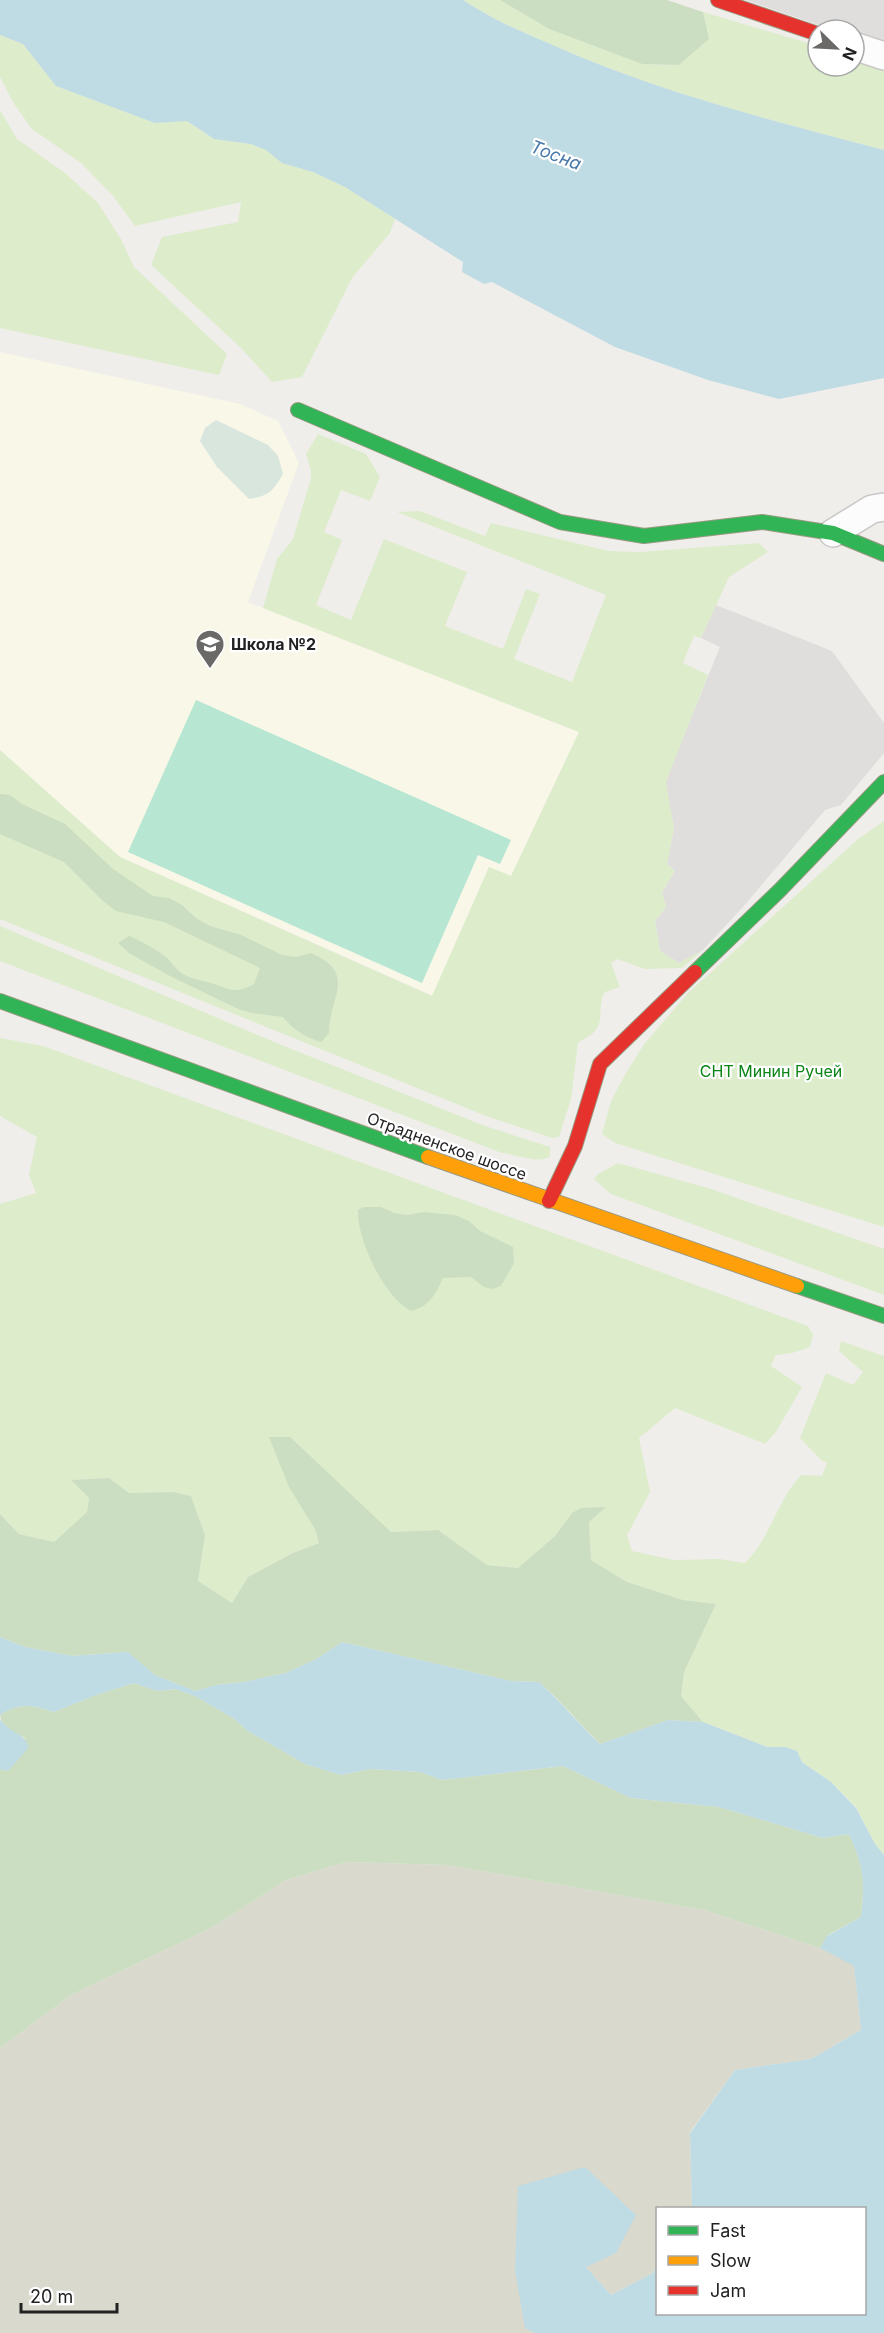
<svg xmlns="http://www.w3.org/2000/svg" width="884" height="2333" font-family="Inter,sans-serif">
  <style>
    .residential { fill: #dfdedc }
    .education { fill: #f8f7e8 }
    .construction { fill: #d9d9cd }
    .grass { fill: #ddeccb }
    .forest { fill: #cbdec1 }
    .wetland { fill: #d9e6de }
    .pitch { fill: #b7e6d2 }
    .water { fill: #bfdbe3 }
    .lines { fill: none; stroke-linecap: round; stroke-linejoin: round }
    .street-casing { stroke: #c9c8c7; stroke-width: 30 }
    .fast-casing { stroke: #999a82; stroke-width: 16 }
    .slow-casing { stroke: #999a82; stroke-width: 16 }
    .jam-casing { stroke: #999a82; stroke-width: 16 }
    .street { stroke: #fdfcfc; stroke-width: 27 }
    .fast { stroke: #30b455; stroke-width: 14 }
    .slow { stroke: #ff9f0a; stroke-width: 14 }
    .jam { stroke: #e5322d; stroke-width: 14 }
    .labels { text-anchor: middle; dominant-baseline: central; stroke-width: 4.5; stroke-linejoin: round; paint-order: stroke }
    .poi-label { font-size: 16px; font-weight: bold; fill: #222; stroke: #fff; text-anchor: start }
    .park-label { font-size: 16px; fill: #0c8416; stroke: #fff }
    .street-label { font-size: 16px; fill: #222; stroke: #fff }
    .water-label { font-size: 18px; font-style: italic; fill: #4a7aab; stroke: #fff }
  </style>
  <rect width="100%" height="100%" fill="#f0eeeb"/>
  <!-- residential -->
  <path class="residential" d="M746 0H884V43L854 36V30H833Z
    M716 605 832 651 884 723V753L841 805 825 810 743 907 703 950 679 963 660 951 655 921 666 907 662 892 675 871 667 864 674 828 665 782 720 647 701 638Z"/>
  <!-- education -->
  <path class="education" d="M0 352 240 404 278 421 299 463 248 602 579 732 511 876 489 867 433 996 120 857 0 750Z"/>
  <!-- construction -->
  <path class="construction" d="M346 1862 448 1865 590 1890 704 1910 820 1948 854 1965 861 2030 811 2059 735 2070 690 2132 692 2208H658L657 2267 653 2273 611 2295 586 2267 636 2215 525 2327 535 2333H0V2048L71 1995 213 1927 286 1880Z"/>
  <!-- grass -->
  <path class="grass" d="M463 0H500L549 29 642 64 679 65 709 39 703 12 818 46V66H854V57L884 67V150C773 121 662 93 557 47 524 33 493 20 463 0Z
    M0 35 23 44 56 86 155 123 187 121 214 139 251 144 267 150 282 163 313 172 345 187 395 219 390 233 352 278 302 377 272 382 240 347 151 265 162 237 238 222 241 202 135 226 113 196 81 163 32 129 14 104 0 77Z
    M0 110 17 139 65 173 98 203 121 239 134 267 227 354 219 375 0 328Z
    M318 434 366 454 380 477 370 501 341 490 324 532 342 540 316 605 351 620 384 539 467 572 445 626 503 649 526 589 540 594 514 659 572 682 606 595 397 512 420 511 485 536 491 523 609 551 640 552 759 543 768 552 729 577 701 638 694 636 683 663 708 675 666 782 674 828 667 864 675 871 662 892 666 907 655 921 660 951 679 963 703 950 682 968 645 969 617 959 611 963 620 987 605 992C597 1006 604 1022 595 1031 590 1037 584 1038 578 1043L571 1099 559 1137 552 1138 486 1116 0 919V750L120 857 432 996 489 867 511 876 579 732 263 608 277 559 293 539 311 478V471L306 454Z
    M884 821V1227L615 1143 602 1134 611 1101 626 1073 645 1043 688 993 858 839Z
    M0 926 284 1046 485 1126 550 1147V1156C541 1165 515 1154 502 1153L0 961Z
    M0 1038 43 1046 808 1326 813 1334 810 1347 792 1353 776 1355 771 1366 802 1387 776 1432 765 1444 675 1408 639 1438 650 1492 627 1535 632 1551 674 1560 719 1559 745 1563C771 1537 776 1503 801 1475L822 1476 827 1463 821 1460 800 1438 826 1373 853 1385 863 1372 839 1351 841 1341 884 1356V1855L875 1844 856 1807 831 1782 802 1762 797 1751 785 1747H767L703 1722 681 1696 684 1672 716 1604 683 1600 627 1582 591 1560 589 1522 605 1507 572 1513 555 1536 518 1568 487 1565 438 1530 391 1532 290 1438 319 1543 293 1553 248 1577 232 1603 198 1581 205 1535 191 1496 173 1492 129 1493 109 1478 72 1480 89 1498 87 1512 54 1542 19 1534 0 1514V1204L36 1193 29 1175 37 1137 0 1116Z
    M618 1163 708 1188 884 1249V1295L611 1194 594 1179 598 1174Z"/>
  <!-- forest -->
  <path class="forest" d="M500 0H667L703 12 709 39 679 65 642 64 549 29Z
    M0 794 10 795 22 804 65 824 113 869 153 896 169 898 182 905 196 918 210 926 241 935 282 955 296 957 311 953C359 974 328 998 329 1033L321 1042C304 1037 294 1030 283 1017L252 1013 238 1009 168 975 129 953 118 943 129 936C142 941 155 949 166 957 172 962 176 970 183 974 193 980 203 980 214 984 232 990 236 994 254 984L260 968 164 922 116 911 103 901 64 862 0 834Z
    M364 1207H381L394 1213 408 1215 423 1212 455 1215 469 1221 480 1231 513 1247 514 1263 501 1286 492 1289 484 1287 471 1277 443 1278C435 1295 430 1306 411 1311 384 1297 357 1240 358 1210Z
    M269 1437H290L391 1532 438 1530 487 1565 518 1568 555 1536 572 1513 581 1508 606 1507 589 1522 591 1560 627 1582 683 1600 716 1604 684 1672 681 1696 703 1722 668 1720 600 1744C579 1723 561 1701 539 1682L511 1681 342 1642 318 1658 286 1673 244 1682 216 1685 195 1691 155 1675 127 1652 72 1656 25 1647 0 1637V1514L19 1534 54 1542 87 1512 89 1498 71 1480 109 1478 129 1493 173 1492 191 1496 205 1535 198 1581 232 1603 248 1577 293 1553 319 1543 315 1529 289 1487Z
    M134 1683 157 1691 175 1689 195 1696 233 1718 248 1731 305 1764 341 1775 371 1769 420 1772 442 1780 563 1766 631 1798 719 1807 823 1838 849 1834C864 1867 865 1881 861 1917L828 1935 820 1948 704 1910 590 1890 448 1865 346 1862 286 1880 213 1927 71 1995 0 2048V1769L8 1771 25 1738C14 1732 2 1728 0 1715 20 1702 33 1705 54 1712L96 1695Z"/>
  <!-- wetland -->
  <path class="wetland" d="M216 420 268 445 278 456 283 474C273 491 269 496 249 499L217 467 200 441 205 428Z"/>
  <!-- pitch -->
  <path class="pitch" d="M196 700 511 840 500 864 478 855 422 983 128 852Z"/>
  <!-- water -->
  <path class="water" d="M0 0H463C493 20 524 33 557 47 662 93 773 121 884 150V378L779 399 708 380 615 347 492 282 484 284 462 272 463 262 345 187 313 172 282 163 266 150 251 144 214 139 187 121 155 123 56 86 23 44 0 35Z
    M0 1637 25 1647 72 1656 128 1652 155 1675 195 1691 216 1685 244 1682 286 1673 318 1658 342 1642 511 1681 539 1682C561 1702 578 1723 600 1744L668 1720 703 1722 767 1747H785L797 1751 802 1762 831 1782 856 1808 875 1844 884 1855V2333H535L525 2328 515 2271 518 2186 585 2167 636 2215 616 2253 586 2267 611 2295 653 2273 657 2267 658 2314H864V2208H692L690 2133 735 2070 811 2059 861 2030 854 1966 820 1948 827 1936 861 1917C865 1882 864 1867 849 1834L823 1838 719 1807 631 1798 563 1766 442 1780 420 1772 371 1769 341 1775 305 1764 248 1731 233 1718 195 1696 175 1689 157 1691 134 1683 96 1695 54 1712C33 1705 20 1702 0 1715Z
    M0 1719C11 1735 22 1730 29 1747L8 1771 0 1769Z"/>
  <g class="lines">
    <!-- street casing -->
    <g class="street-casing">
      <path id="street" d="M854 46 884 56
        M833 533 872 509 884 507"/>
    </g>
    <!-- fast casing -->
    <g class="fast-casing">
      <path id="fast" d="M298 410 560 522 644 536 762 522 833 533 884 554
        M695 972 780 890 884 782
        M0 1001 428 1157
        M797 1286 884 1316"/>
    </g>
    <!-- slow casing -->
    <g class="slow-casing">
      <path id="slow" d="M428 1157 797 1286"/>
    </g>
    <!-- jam casing -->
    <g class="jam-casing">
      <path id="jam" d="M718 0 818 34
        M549 1201 575 1146 600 1064 695 972"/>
    </g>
    <!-- street -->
    <use href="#street" class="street"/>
    <!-- fast -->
    <use href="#fast" class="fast"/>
    <!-- slow -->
    <use href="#slow" class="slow"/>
    <!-- jam -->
    <use href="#jam" class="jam"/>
  </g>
  <!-- icons -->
  <defs>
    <g id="school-pin" transform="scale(1.5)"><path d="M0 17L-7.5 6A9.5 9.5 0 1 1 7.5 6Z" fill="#6a6968" stroke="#fff"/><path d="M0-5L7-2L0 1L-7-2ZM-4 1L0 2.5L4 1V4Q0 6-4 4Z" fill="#fff"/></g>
  </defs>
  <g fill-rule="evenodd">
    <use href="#school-pin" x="210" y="644"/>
  </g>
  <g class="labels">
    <!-- poi labels -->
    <g class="poi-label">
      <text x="231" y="644">Школа №2</text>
    </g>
    <!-- park labels -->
    <g class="park-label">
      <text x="771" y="1071">СНТ Минин Ручей</text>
    </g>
    <!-- street labels -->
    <g class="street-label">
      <text transform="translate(447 1146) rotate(20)">Отрадненское шоссе</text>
    </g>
    <!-- water labels -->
    <g class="water-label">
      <text transform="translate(556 155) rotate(21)">Тосна</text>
    </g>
  </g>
  <!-- legend -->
  <rect x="656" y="2207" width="210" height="108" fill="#ffffff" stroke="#a7a7a7" stroke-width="1.5"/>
  <rect x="668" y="2226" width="30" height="9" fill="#30b455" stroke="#a7a7a7" stroke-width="1.5"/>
  <text x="710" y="2237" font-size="18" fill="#222222">Fast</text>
  <rect x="668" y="2256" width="30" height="9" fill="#ff9f0a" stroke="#a7a7a7" stroke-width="1.5"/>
  <text x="710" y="2267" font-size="18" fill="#222222">Slow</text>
  <rect x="668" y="2286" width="30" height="9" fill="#e5322d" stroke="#a7a7a7" stroke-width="1.5"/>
  <text x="710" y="2297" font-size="18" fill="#222222">Jam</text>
  <!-- north arrow -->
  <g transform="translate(836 48) rotate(114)"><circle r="28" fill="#ffffff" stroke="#a7a7a7" stroke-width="1.5"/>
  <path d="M0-4.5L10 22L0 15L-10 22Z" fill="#6a6968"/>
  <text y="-9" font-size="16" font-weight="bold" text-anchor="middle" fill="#222222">N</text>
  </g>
  <!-- scale -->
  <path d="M21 2303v9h96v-9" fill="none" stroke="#222222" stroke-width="3"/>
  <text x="30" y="2303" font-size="18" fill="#222222" stroke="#ffffff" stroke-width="4.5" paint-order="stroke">20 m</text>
</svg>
